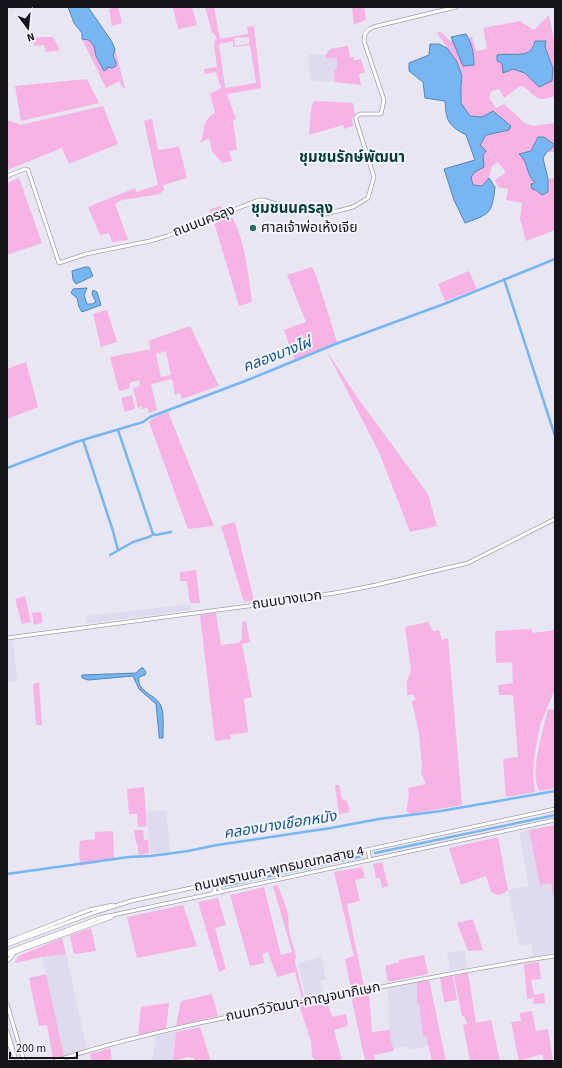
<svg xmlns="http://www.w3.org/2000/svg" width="562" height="1068" font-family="'Source Sans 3','Noto Sans Thai',sans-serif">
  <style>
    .built { fill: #dedbee }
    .green { fill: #f6b3e3; fill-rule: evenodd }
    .water { fill: #76b6f3; stroke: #5986b2 }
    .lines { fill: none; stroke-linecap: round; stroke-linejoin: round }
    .canal { stroke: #76b6f3; stroke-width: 2.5 }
    .secondary-casing { stroke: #a19faa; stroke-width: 4.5 }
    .primary-casing { stroke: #a19faa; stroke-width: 4.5 }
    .secondary { stroke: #fff; stroke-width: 3 }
    .primary { stroke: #fff; stroke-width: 3 }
    .poi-dot { fill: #246b60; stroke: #f5f3ff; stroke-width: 1.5 }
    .labels { text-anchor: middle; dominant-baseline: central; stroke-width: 4; stroke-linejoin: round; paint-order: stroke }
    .street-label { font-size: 14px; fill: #151519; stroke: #f5f3ff }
    .poi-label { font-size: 14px; fill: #151519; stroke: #f5f3ff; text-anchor: start }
    .neighbourhood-label { font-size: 15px; font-weight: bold; fill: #003e36; stroke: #f5f3ff }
    .water-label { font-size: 15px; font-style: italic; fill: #0d568d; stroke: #f5f3ff }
  </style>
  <rect width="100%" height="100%" fill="#e8e6f2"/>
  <!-- built -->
  <path class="built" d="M309 54H324L327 58H337V70L334 71 335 82 310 81Z
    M191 604V610L85 624 87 616Z
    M7 640H13L17 681 7 682Z
    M166 810 170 852 150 854 147 812Z
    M529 830 540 885 551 883 555 904V953L533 957 532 944 519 945 508 890 529 886 519 833Z
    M465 951 467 968 450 970 447 952Z
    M66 954 87 1050 64 1056 42 957Z
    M321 957 326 979 320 980 324 995 306 998 298 963Z
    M417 982V1004H419L421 1013 423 1036H426L428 1046 409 1050 408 1046 393 1049 390 1037 388 988Z
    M176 1032 173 1061H152L156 1036Z"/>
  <!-- green -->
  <path class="green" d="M118 7 122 23 112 26 109 9Z
    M173 7H192L197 25 178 29Z
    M205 7H214L220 39 248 34 247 27 254 26 261 88 227 94 236 119 233 120 237 150 229 151 232 161 222 163 212 151 209 138 200 143C207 130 200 122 215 113L210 94 221 88 216 72 205 74 204 69 217 67 214 45 216 37 212 32ZM249 37V44L235 46 234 38ZM233 41V47L250 45 256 83 225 88 219 44Z
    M352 7H364L366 20 354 25Z
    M549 15 555 45V96C551 97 546 99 542 99 533 99 529 87 520 86L504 98 499 89 491 91 489 98 496 108 504 104 526 124 533 126 555 123V152H547L554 144 544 137H538L531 151 520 154C526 161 526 166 529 175 531 182 535 181 536 190L542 195 548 192V179L555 178V230L526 241 520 219 522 203 506 200 508 189 498 187 495 180 506 172 498 162 492 166 489 178 482 186 473 185 471 177 484 160 483 155 486 151 480 145 486 135 509 130 482 117 470 116 461 103V86L462 76 457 62 437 33 440 31 450 41 472 37 476 51 487 49 483 28 520 21 534 30ZM546 41 545 47 553 68 539 87 525 73 513 69 503 73 502 63 497 55 512 54H524Z
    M33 37H53L60 50 46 52 44 45 34 46Z
    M82 39 89 40 94 46 96 56 107 67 116 62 113 56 115 49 125 88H123L119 81 106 88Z
    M348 46 350 57H354V60L361 59 365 72 359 74 361 85 335 82 334 70 337 69V58H327L325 56 330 49Z
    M87 79 99 103 21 121 15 86Z
    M314 101 353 103 355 115 352 118 353 126 344 129 343 125 309 135 311 108Z
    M103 106 118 144 69 164 62 148 7 170V120L21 125Z
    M152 119 158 150 172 148 179 146 187 178 163 185 164 189 160 194 122 200 115 204 128 240 112 242 109 233 100 235 88 207 135 188 136 192 158 185 144 121Z
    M19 178 42 243 7 255V183Z
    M221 206 225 215 230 213C245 238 248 274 252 302L239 306 210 209Z
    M312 267 316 275 337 342 294 360 284 330 306 322 287 275Z
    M469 271 477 289 445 301 438 284Z
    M107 310 117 342 101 347 93 314Z
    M190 326 219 386 182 399 180 393 175 395 172 379 151 384 157 410 149 413 148 408 142 409 141 406 138 408 133 388 140 386 139 380 129 383 130 388 119 391 110 357 151 349 148 341ZM166 351 171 375 161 377 156 354Z
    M326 350 357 397 428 494 437 526 410 532 379 452Z
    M26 362 38 407 7 419V369Z
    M132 395 135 409 125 412 121 398Z
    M168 412 214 526 188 529 149 422 153 418Z
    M235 522 254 601 244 602 221 526Z
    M196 570 200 603H190L187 581H180V572Z
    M25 596 31 622 22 624 15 599Z
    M41 612 43 622 34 625 32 613Z
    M216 613 221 645 238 643 242 639V622L246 621 250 642 242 644 252 697 244 699 248 732 230 735 231 739 215 741 200 615Z
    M428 622 433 631 439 630 442 640 448 638 462 805 410 814 406 811 409 795 408 788 426 784 421 773 422 765 419 734 412 701 415 700 414 695H407V682L411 670 405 627Z
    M531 629 533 633 555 630V689L540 725 534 758 533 778 535 792 506 797 503 759 518 757 513 695H499L498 685 513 683 512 662 496 663 495 635 496 631Z
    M39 682 42 725H36L33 684Z
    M548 709 555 710V788L540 791C528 776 544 728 548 709Z
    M335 785H339L342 799 347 801 350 812 339 814Z
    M144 787 147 826 138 827 137 814H129L127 789Z
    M555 825V894L553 895 551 883 540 885 529 830Z
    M134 830H143L144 840H148L149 853 139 855 137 843H136Z
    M113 831 114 859 80 866 79 851 80 841 95 839V832Z
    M498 837 508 890C501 895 499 897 491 892L486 876 461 885 449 848Z
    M382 862 388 886 382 888 380 878H376L373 864Z
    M362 867 365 878 355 880 360 901 347 904 364 987 351 989 345 959 354 956 334 872Z
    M278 885 288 913 289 931 296 956 295 962 304 998 302 999 295 972 277 977 268 952 262 954 264 963 250 966 230 895 264 887 281 955 292 952 273 886Z
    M218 898 226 925 215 928 226 969 219 972 198 902Z
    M183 905 197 946 137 958 127 917Z
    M473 919 483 950 468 951 457 923Z
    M91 928 96 951 74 954 70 935Z
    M62 938 66 954 42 957 15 963 18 956Z
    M424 955 428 974 388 982 385 966 399 962V960Z
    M539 962 541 979 531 980 534 995 544 993 545 1003 533 1004 534 998 527 999 524 964Z
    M468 973 476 1023 491 1020 500 1061H470L463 1025 467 1024 465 1017 462 1016 454 976Z
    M46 974 64 1056 53 1059 47 1025 39 1026 29 978Z
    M453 976 457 1000 444 1002 440 978Z
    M429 980 446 1061H432L426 1036H423L419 1004H417V982Z
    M369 992 372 1032 390 1030V1037L394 1051 374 1055 375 1061H366L364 1056 351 996Z
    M212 994 218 1016 176 1026 181 1001Z
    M327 1000 332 1017 346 1014 348 1026 334 1030 342 1061H315L312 1056 311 1041 300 1008 263 1016 262 1012Z
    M169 1003 166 1029 138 1035 141 1007Z
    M532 1011 536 1031 548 1029 553 1061H544L542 1054 519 1061 511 1022 521 1021 520 1013Z
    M200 1027 211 1061H195L194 1058 188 1057 173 1061 176 1032Z
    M110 1048 112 1061H91L90 1054Z"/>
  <!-- water -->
  <path class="water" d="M68 7H88L112 42 115 49 113 56 116 62V66L112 68 107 67V69L104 71 96 56 94 46 89 40 82 39V33L74 23Z
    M466 34C472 44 474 53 474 65L463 66 451 37Z
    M535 41H546L545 47 553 68 552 81 539 87 525 73 513 69 503 73 502 63 497 61V55C505 53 526 57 531 50 533 48 534 44 535 41Z
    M430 44H439L447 48 457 62 462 76 461 86V103L470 116 482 117 493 111 511 126 509 130 486 135 480 145 486 151 483 155 484 167 475 172 471 177 473 185 482 186 489 178 495 187C492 214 490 214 465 223L454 200 444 169 475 160 466 135C448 125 446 121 445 101L425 98 423 82 409 71V63L429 55Z
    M538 137H544L555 145 546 153 543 158 548 179V192L542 195 536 190 532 189 531 184 535 183C525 174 530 164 519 154L531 151Z
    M85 267H89L93 276 76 284 73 280 72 271Z
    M87 288 84 295 87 304H92L96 302 92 294 93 290 97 292 101 305 82 312 79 307 77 298 71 293 73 289Z
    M141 668H143L146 672 145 675 139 677C136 692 157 695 161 706 164 712 163 730 163 738H159V734L156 704 139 689 133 676 88 680 82 678V675L136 673Z"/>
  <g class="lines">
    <!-- canal -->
    <path class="canal" d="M504 279 555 436
      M118 430 153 534 156 535 171 532
      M83 440 113 531 118 550
      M7 468 76 442 143 422 150 417 245 381 338 343 444 304 555 259
      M110 555 133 542 149 537 154 534
      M375 853 555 815
      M7 874 129 857 151 856 188 851 217 845 331 828 379 819 441 811 555 791
      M224 886 363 856"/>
    <!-- secondary casing -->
    <g class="secondary-casing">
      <path id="secondary" d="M7 176 25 169 28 170 59 263 86 254 150 241 167 236 259 200H264L279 205 306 206 326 214 353 207 368 198 374 177 356 120V117L360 114H381L384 100 364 41C364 32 368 28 377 26L456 7
        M7 638 256 605 341 592 376 585 468 563 555 519
        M7 1004 24 1061
        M7 1031 13 1050
        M55 1061C144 1032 237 1015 329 997 404 983 479 967 555 956"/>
    </g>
    <!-- primary casing -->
    <g class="primary-casing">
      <path id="primary" d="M368 850 370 860
        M220 882 219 888 222 892
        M210 884 214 887 215 890 212 894
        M7 942 89 910 113 905
        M7 945 93 913 131 901 555 809
        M7 952 99 918 555 820
        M7 955 112 917
        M7 961 13 955
        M7 1040 15 1057"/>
    </g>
    <!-- secondary -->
    <use href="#secondary" class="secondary"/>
    <!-- primary -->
    <use href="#primary" class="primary"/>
  </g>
  <!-- markers -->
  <circle class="poi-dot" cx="253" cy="228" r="4"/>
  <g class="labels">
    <!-- street labels -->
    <g class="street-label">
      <text transform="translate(204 221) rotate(-21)">ถนนนครลุง</text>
      <text transform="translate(287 600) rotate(-8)">ถนนบางแวก</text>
      <text transform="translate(279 869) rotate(-12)">ถนนพรานนก-พุทธมณฑลสาย 4</text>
      <text transform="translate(303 1002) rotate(-11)">ถนนทวีวัฒนา-กาญจนาภิเษก</text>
    </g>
    <!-- poi labels -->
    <g class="poi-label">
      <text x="261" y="228">ศาลเจ้าพ่อเห้งเจีย</text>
    </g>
    <!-- neighbourhood labels -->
    <g class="neighbourhood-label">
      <text x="352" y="157">ชุมชนรักษ์พัฒนา</text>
      <text x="292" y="208">ชุมชนนครลุง</text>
    </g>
    <!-- water labels -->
    <g class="water-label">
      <text transform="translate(277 355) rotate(-21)">คลองบางไผ่</text>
      <text transform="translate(280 825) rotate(-9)">คลองบางเชือกหนัง</text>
    </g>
  </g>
  <!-- border -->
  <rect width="562" height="1068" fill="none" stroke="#151519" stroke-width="16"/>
  <!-- north arrow -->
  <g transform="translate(28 28) rotate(164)" stroke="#f5f3ff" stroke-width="3" paint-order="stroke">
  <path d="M0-3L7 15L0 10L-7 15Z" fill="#151519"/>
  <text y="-6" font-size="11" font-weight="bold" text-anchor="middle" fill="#151519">N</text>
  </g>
  <!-- scale -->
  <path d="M10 1052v6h67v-6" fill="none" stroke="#151519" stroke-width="2"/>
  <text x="16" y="1052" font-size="12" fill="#151519" stroke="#f5f3ff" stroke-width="3" paint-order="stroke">200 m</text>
</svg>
